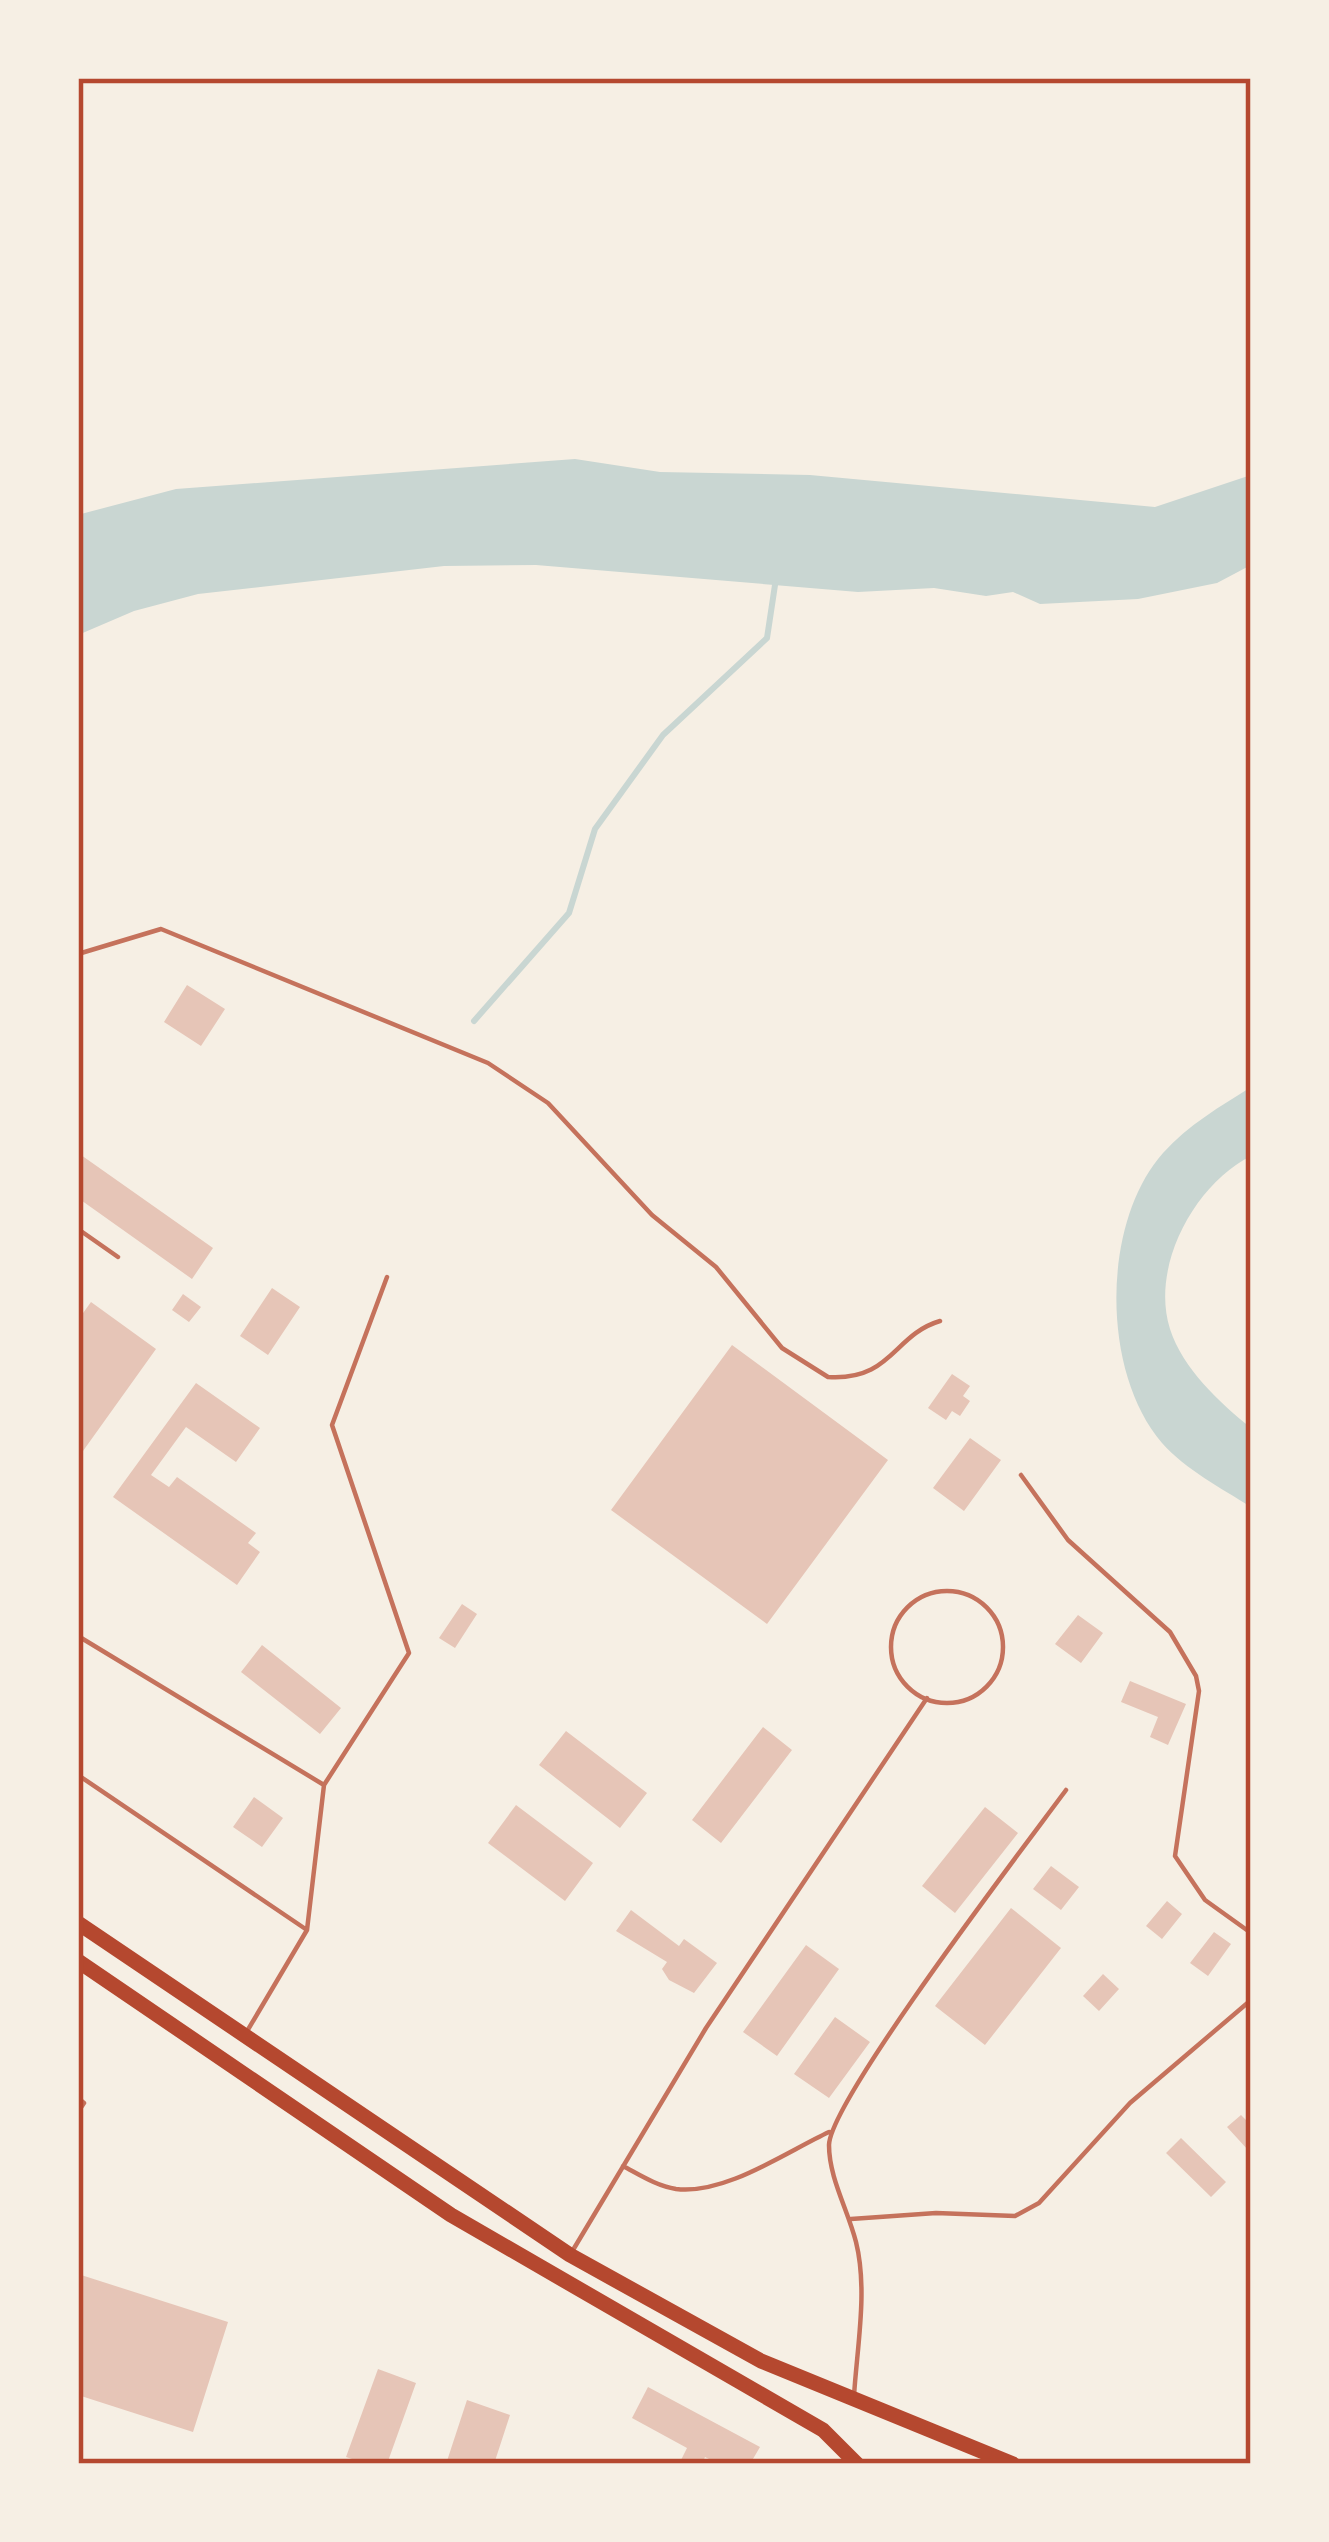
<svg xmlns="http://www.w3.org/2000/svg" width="1329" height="2542" font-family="Manrope,sans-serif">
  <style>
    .water { fill: #c9d6d2 }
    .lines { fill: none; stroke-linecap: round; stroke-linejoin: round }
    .stream { stroke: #c9d6d2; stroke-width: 6 }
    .building { fill: #e6c5b7 }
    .service { stroke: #c5725c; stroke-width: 4.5 }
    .primary { stroke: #b5482f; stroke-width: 15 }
    .neatline { fill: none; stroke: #b5482f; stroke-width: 4.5 }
  </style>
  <rect width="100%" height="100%" fill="#f6efe4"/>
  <!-- water -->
  <path class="water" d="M575 459 660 472 810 475 1155 507 1251 475V565L1217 583 1138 599 1040 604 1013 592 986 596 934 588 858 592 536 565 444 566 198 594 134 611 78 635 81 514 176 489Z
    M1251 1087V1156C1195 1184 1150 1266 1170 1329 1183 1369 1219 1402 1251 1428V1507C1221 1488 1186 1470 1162 1443 1101 1372 1101 1223 1163 1153 1188 1125 1221 1106 1251 1087Z"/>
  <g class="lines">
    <!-- stream -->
    <path class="stream" d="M474 1021 569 913 595 829 663 735 767 638 775 585"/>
  </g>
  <!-- building -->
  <path class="building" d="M187 985 225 1009 201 1046 164 1022Z
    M81 1155 213 1248 192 1279 78 1198Z
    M272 1288 300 1307 268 1355 240 1336Z
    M183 1294 201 1307 189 1322 172 1310Z
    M91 1302 156 1349 78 1458V1320Z
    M732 1345 888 1460 767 1624 611 1510Z
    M952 1374 970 1386 963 1396 970 1401 960 1416 952 1411 946 1420 928 1408Z
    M196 1383 260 1428 236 1462 186 1427 151 1475 169 1487 177 1477 256 1533 248 1543 260 1552 237 1585 113 1497Z
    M970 1438 1001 1460 964 1511 933 1488Z
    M462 1604 477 1614 455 1648 439 1638Z
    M1078 1615 1103 1633 1081 1663 1055 1644Z
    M262 1645 341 1708 320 1734 241 1672Z
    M1130 1681 1186 1704 1168 1745 1150 1737 1158 1717 1121 1702Z
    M763 1727 792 1750 721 1843 692 1820Z
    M566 1731 647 1793 620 1828 539 1765Z
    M254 1797 283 1818 262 1847 233 1827Z
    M516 1805 593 1863 565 1901 488 1843Z
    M985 1807 1018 1833 955 1913 922 1886Z
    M1051 1866 1079 1887 1061 1910 1033 1889Z
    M1167 1901 1182 1914 1162 1939 1146 1926Z
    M1011 1908 1061 1948 985 2045 935 2006Z
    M631 1910 679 1946 684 1939 717 1963 694 1993 669 1980 662 1969 667 1962 616 1931Z
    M1214 1932 1231 1944 1208 1976 1190 1963Z
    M806 1945 839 1969 777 2056 743 2032Z
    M1103 1974 1119 1989 1099 2011 1083 1996Z
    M835 2017 870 2042 829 2098 794 2074Z
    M1241 2115 1251 2125 1248 2150 1227 2127Z
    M1181 2138 1226 2182 1211 2197 1166 2153Z
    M78 2274 228 2322 193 2432 78 2395Z
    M378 2369 416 2383 387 2464H367L346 2457Z
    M648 2387 760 2447 750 2464H719L705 2457 702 2464H679L687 2448 632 2418Z
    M467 2400 510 2415 494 2464H446Z"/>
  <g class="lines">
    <!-- service -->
    <path class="service" d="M78 954 161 929 488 1063 548 1103 652 1215 716 1267 782 1348 828 1377C892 1381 893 1335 940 1321
      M78 1229 118 1257
      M1021 1475 1068 1540 1170 1632 1196 1676 1199 1691 1175 1856 1205 1900 1251 1933
      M891 1647a56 56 0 1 1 112 0a56 56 0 1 1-112 0Z
      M78 1636 324 1785
      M78 1775 307 1930
      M246 2033 307 1930 324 1785 409 1653 332 1425 387 1277
      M78 2045 79 2046
      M78 2098 84 2103 78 2112
      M623 2166C640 2175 657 2186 676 2189 725 2195 786 2152 829 2132
      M851 2219 936 2213 1015 2216 1039 2203 1130 2103 1251 2000
      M573 2250 706 2028 927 1698
      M854 2396C857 2347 868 2290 856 2242 848 2210 829 2178 829 2145 830 2100 1027 1843 1066 1790"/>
    <!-- primary -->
    <path class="primary" d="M78 1923 570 2255 761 2361 1013 2464
      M78 1961 451 2215 823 2430 857 2464"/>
  </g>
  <!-- border -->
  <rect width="1329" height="2542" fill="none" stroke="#f6efe4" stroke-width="162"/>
  <rect x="81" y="81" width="1167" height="2380" class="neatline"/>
</svg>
